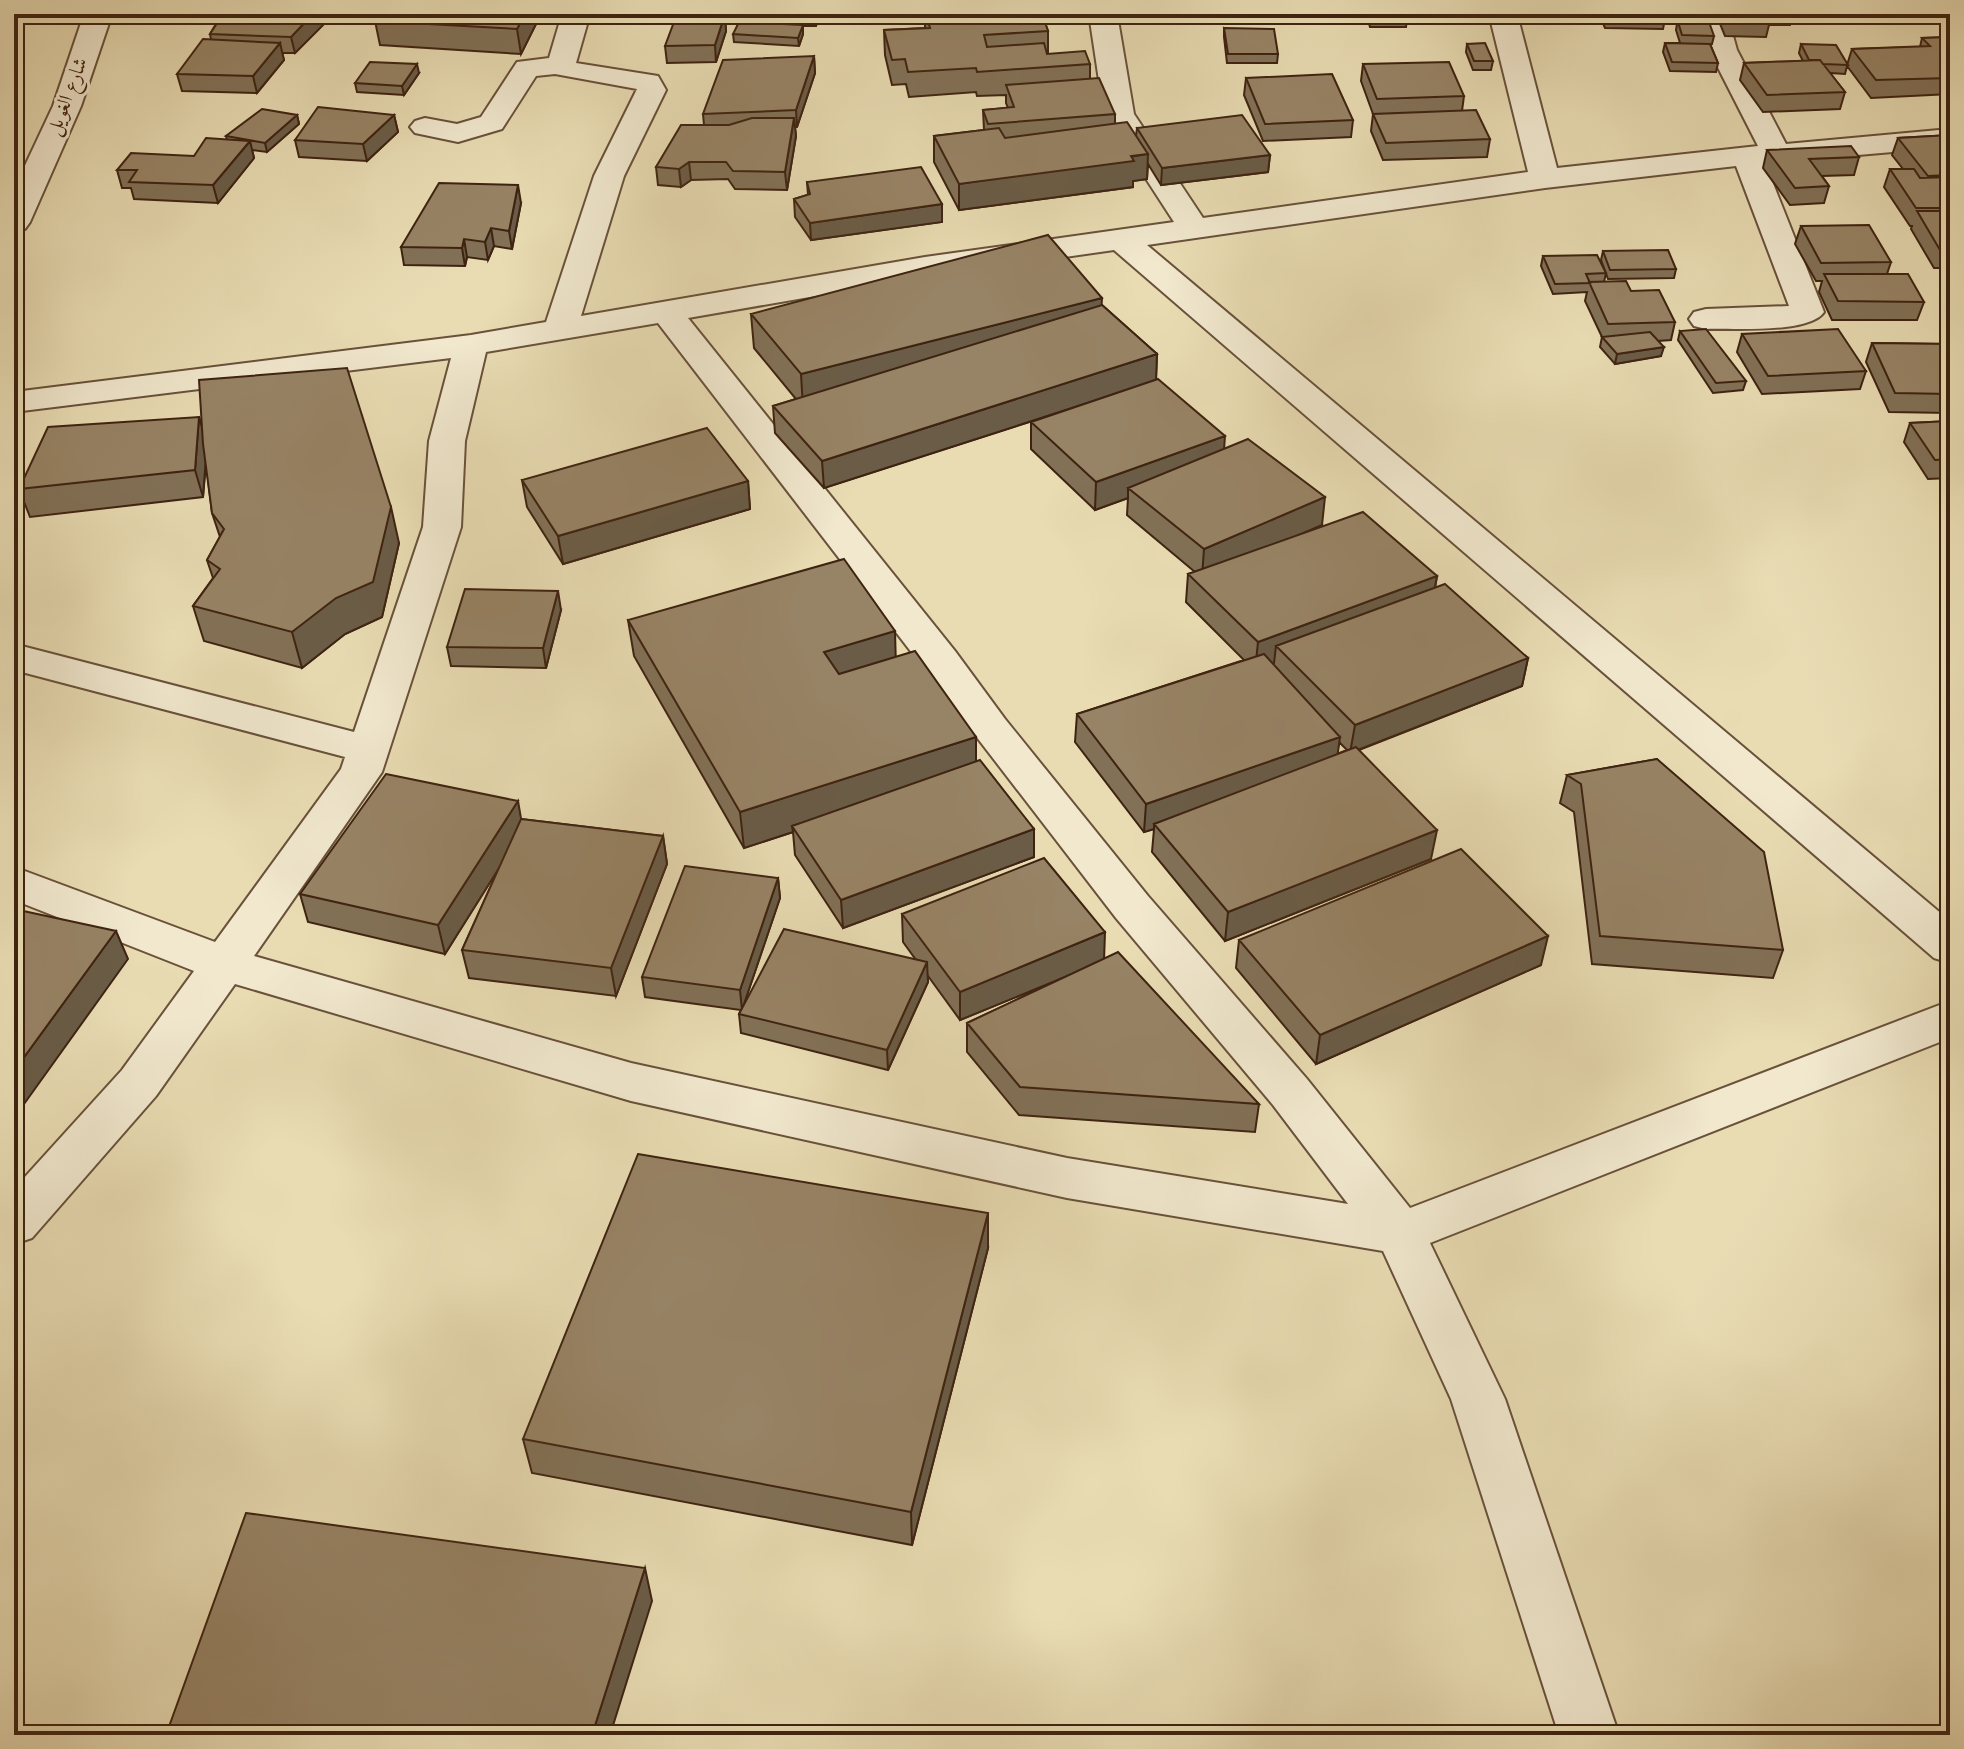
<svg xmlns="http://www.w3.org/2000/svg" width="1964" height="1749" font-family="'Old Standard TT',Amiri,serif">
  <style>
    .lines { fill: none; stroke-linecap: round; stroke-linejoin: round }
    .minor-casing { stroke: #69513a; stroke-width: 4 }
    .tertiary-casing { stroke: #69513a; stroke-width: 4 }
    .minor { fill: #f1e8ce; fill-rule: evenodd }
    .tertiary { fill: #f1e8ce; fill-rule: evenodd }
    .wall { fill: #827157; stroke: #3e2311; stroke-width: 2; fill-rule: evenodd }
    .shaded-wall { fill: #6a5c47; stroke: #3e2311; stroke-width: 2 }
    .building { fill: #978365; stroke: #3e2311; stroke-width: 2 }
    .labels { text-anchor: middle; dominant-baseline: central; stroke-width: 6; stroke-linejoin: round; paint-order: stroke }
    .far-street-label { font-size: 20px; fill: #3e2311; stroke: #f1e8ce }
  </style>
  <rect width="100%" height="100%" fill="#e9dcb3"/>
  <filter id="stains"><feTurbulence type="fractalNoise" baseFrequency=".0025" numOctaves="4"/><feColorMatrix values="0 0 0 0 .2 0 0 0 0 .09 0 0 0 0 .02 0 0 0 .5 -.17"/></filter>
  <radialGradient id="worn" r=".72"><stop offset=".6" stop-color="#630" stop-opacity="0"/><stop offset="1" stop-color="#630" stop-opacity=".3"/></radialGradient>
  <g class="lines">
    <!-- minor casing -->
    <g class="minor-casing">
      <path id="minor" d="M562 14H590L576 63 658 76 666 90 624 176 581 316 925 257 1174 222 1104 114 1089 14H1117L1134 114 1203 218 1528 172 1489 14H1517L1557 168 1758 146 1709 50 1699 14H1727L1737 50 1786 144 1950 129V147L1765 163 1824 312C1809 334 1733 328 1706 329L1694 326 1689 319 1694 312 1706 309 1789 306 1736 166 1545 188 1147 245 1950 921V963L1934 958 1114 250 925 277 688 318 955 651 1005 719 1148 896 1307 1079 1410 1208 1950 1001V1038L1430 1243 1505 1399 1619 1735H1559L1451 1399 1383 1251 1067 1198 631 1101 235 984 156 1096 32 1238 14 1244V1189L122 1070 194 971 14 900V867L215 942 341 769 345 757 14 670V644L354 732 423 527 429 441 451 358 14 412V392L471 335 546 322 594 176 637 89 555 74 536 76 502 129 458 142 415 133 410 127 415 121 425 118 457 124 481 117 517 62 549 58ZM658 323 1116 918 1273 1105 1348 1204 1067 1158 631 1063 254 956 382 772 461 527 465 441 486 352Z"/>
    </g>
    <!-- tertiary casing -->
    <g class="tertiary-casing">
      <path id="tertiary" d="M84 14H112L81 106 30 222 25 229 14 231V189L53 106Z"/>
    </g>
    <!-- minor -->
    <use href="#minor" class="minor"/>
    <!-- tertiary -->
    <use href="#tertiary" class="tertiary"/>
  </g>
  <!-- wall -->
  <path class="wall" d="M196 14H326L327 21 295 53H282L284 60 257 93 182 91 177 74 211 40 210 34 216 24 198 22Z
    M380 14H541L521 54 380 45 375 21Z
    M725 14 726 31 716 62 667 63 665 46Z
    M820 14 816 26H803V34L799 46 734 42 733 34 755 23V17Z
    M925 14H1042L1048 31V54L1090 64V79L1115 114V124L1136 136 1137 128 1270 155 1268 172 1161 185 1148 164 1147 179 1133 181V187L959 210 934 162V136L984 130 983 110 1008 108 1006 103V95L977 96 976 92 909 97 906 84 892 85 885 55 884 30 925 28Z
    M1368 14H1405L1407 19 1406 27H1370L1367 17Z
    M1599 14H1683L1681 22 1714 36 1712 44H1710L1718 63 1716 72 1670 71 1663 52 1665 43H1680L1676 30 1677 24H1664L1663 29 1605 28Z
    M1716 14H1793L1790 25H1769L1766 37 1725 36Z
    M1224 28 1278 54 1277 63H1227L1224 37Z
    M1950 37V94L1871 98 1847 66 1845 74 1830 73 1845 92 1840 109 1763 112 1740 80 1744 63 1803 61 1799 53 1801 44 1847 65 1852 49 1920 47 1922 38Z
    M1467 44 1493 61 1491 70H1473L1466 52Z
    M814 56 815 73 797 127H795L796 136 787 190 735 189 728 179 691 180 681 187 658 185 656 167 704 125 703 114Z
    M1363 64 1464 96 1462 111 1490 139 1487 157 1383 160 1371 131 1373 114 1361 81Z
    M419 73 404 95 357 92 355 83Z
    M1246 78 1353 120 1351 137 1263 141 1244 95Z
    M297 115 299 124 267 152 252 150 254 158 218 203 134 199 131 188H122L117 170 194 156 227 140 226 136Z
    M394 115 398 132 367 161 299 157 295 140Z
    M1950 135V268H1934L1911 229 1912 226H1910L1884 187 1890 169H1903L1892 155 1898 138Z
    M1767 150 1859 157 1854 175 1822 176 1829 186 1824 203 1790 205 1763 168Z
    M807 182 942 204V222L811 240 795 217 794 199 808 195Z
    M521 203 512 249 494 246 488 260 467 257 465 266 404 265 401 247Z
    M1801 226 1891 262 1887 274 1924 302 1917 320H1832L1819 292 1822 281H1816L1795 244Z
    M1603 251 1676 269 1674 278 1608 279 1601 260Z
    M1543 256 1606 273 1604 282 1631 291 1675 322 1671 340 1658 341 1661 356 1615 364 1600 347 1602 337 1585 301 1587 292 1553 294 1541 266Z
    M1102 305 1157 354 1156 379 1224 449 1322 525 1303 533 1437 576 1435 588 1528 658 1522 686 1359 750 1431 859 1225 941 1152 852 1154 829 1144 832 1075 742 1077 714 1244 660 1186 602 1188 574 1195 572 1127 515 1128 498 1095 510 1031 449V422L1045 417 824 488 775 433 773 406 796 399 754 348 751 314ZM1339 742 1347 750 1337 754Z
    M1680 331 1746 381 1743 390 1713 393 1678 340Z
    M1742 334 1866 371 1860 389 1762 394 1737 352Z
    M1872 343 1950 344V413L1889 412 1866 362Z
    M199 417 202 427 399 543 382 617 345 634 302 668 204 641 193 606 213 578 207 560 220 537 212 513 206 463 203 497 30 517 19 489Z
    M1950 421V478L1928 479 1904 442 1910 423Z
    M522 480 748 481 750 509 563 564 527 507Z
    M561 610 546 668 451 666 447 647Z
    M628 620 896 657 976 737V761L1034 829V857L843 928 795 855 793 832 744 848 634 656Z
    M1657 759 1783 950 1773 978 1592 964 1574 812 1560 803 1567 775Z
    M521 819 663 836 667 864 616 996 469 978 462 950 499 868 445 954 308 922 300 894Z
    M778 878 780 898 744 1004 916 960 903 942 902 914 1104 958 1259 1104 1255 1132 1019 1115 967 1052V1023L1067 976 960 1020 928 976V982L888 1070 741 1033 739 1014 741 1010 645 997 642 977Z
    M1239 940 1541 965 1316 1064 1236 968Z
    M988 1248 912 1545 532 1473 523 1439Z"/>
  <!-- shaded-wall -->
  <path class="shaded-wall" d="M313 14H326L327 21 295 53 291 37Z
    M525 14H541L521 54 517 29Z
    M725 14 726 31 716 62 715 45Z
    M817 14H820L816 26V18Z
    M803 25V34L799 46 798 38Z
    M280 43 284 60 257 93 253 76Z
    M814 56 815 73 797 127 796 110Z
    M417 64 419 73 404 95 402 86Z
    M297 115 299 124 267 152 265 143Z
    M394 115 398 132 367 161 363 144Z
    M794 118 796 136 787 190 785 172Z
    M250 141 254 158 218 203 213 185Z
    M1148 154 1147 179 1133 181V187L959 210V184Z
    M1270 155 1268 172 1161 185 1162 168Z
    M689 162 691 180 681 187 679 169Z
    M518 185 521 203 512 249 509 231Z
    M942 204V222L811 240 810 223Z
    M491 228 494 246 488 260 485 242Z
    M464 239 467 257 465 266 462 248Z
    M1102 298 1100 332 803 408 801 374Z
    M1664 347 1661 356 1615 364 1617 354Z
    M1157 354 1156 381 824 488 822 461Z
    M199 417 207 444 203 497 195 470Z
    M1225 436 1223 464 1128 488V498L1095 510 1096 482Z
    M748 481 750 509 563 564 558 536Z
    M1325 497 1322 525 1202 577 1204 549Z
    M391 507 399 543 382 617 345 634 302 668 292 632Z
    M1437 576 1432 604 1276 646 1274 663 1255 671 1258 642Z
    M558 591 561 610 546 668 543 648Z
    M895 631 896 667 827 688 824 652Z
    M1528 658 1522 686 1350 753 1355 725Z
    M976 737V773L792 826 793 832 744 848 740 812Z
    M1340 737 1336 766 1154 824V829L1144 832 1146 804Z
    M518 801 523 830 445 954 438 925Z
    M1034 829V857L843 928 841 900Z
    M1437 830 1431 859 1225 941 1228 912Z
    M663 836 667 864 616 996 611 968Z
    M778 878 780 898 742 1010 740 990Z
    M116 931 128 959 14 1118V1071Z
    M1105 932 1104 961 960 1020V992Z
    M1548 936 1541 965 1316 1064 1320 1035Z
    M927 962 928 982 888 1070 887 1050Z
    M988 1213V1248L912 1545 911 1512Z
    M645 1568 652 1601 610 1735H592Z"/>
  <!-- building -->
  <path class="building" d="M223 14H313L291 37 210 34Z
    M380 14H525L517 29 375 21Z
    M677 14H725L715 45 665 46Z
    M757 14H817L816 18 755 17Z
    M926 14H1042L1048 31 984 35 987 47 1044 43 1047 54 1085 51 1090 64 977 72 976 68 908 72 905 59 892 60 884 30 930 28Z
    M1370 14H1405L1407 19H1371Z
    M1727 14H1768L1770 20 1729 19Z
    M739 22 803 25 798 38 733 34Z
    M1678 22H1709L1714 36 1682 35Z
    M1224 28 1274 29 1278 54H1228Z
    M1950 37V78L1876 80 1852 49 1930 46 1922 38Z
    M203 39 280 43 253 76 177 74Z
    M1485 43 1493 61H1474L1467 44Z
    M1665 43 1710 44 1718 63 1672 62Z
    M1801 44 1836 45 1848 65 1823 64 1820 60H1809Z
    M814 56 796 110 703 114 723 60Z
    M1820 60 1845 92 1767 95 1744 63Z
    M370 62 417 64 402 86 355 83Z
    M1449 62 1464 96 1377 99 1363 64Z
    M1332 74 1353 120 1265 124 1246 78Z
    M1099 78 1115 114 988 124 983 110 1014 107 1006 85Z
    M318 107 394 115 363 144 295 140Z
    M262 109 297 115 265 143 226 136Z
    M1476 110 1490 139 1386 143 1373 114Z
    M1242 115 1270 155 1162 168 1137 128Z
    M752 118H794L785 172 733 171 726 162H689L679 169 656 167 681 125H729Z
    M1127 122 1148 154 1131 156 1134 161 959 184 934 136 999 128 1005 138Z
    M1950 135V175L1928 176 1898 138Z
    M206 138 250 141 213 185 129 182 137 170H117L131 153 194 156Z
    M1851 146 1859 157 1809 159 1829 186 1795 188 1767 150Z
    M921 167 942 204 810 223 794 199 810 194 807 182Z
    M1890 169H1914L1920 178 1950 177V208H1916Z
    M439 183 518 185 509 231 491 228 485 242 464 239 462 248 401 247Z
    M1917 211H1950V250H1940Z
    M1869 225 1891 262 1821 263 1801 226Z
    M1048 235 1102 298 801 374 751 314Z
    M1668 250 1676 269 1610 270 1603 251Z
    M1597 255 1606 273 1586 274 1590 283 1555 284 1543 256Z
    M1824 274H1908L1924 302 1838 301Z
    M1626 281 1631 291 1659 290 1675 322 1608 324 1589 282Z
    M1102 305 1157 354 822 461 773 406Z
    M1706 329 1746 381 1716 383 1680 331Z
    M1838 329 1866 371 1768 376 1742 334Z
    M1650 332 1664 347 1617 354 1602 337Z
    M1872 343 1950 344V394L1895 393Z
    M347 368 391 507 373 582 336 598 292 632 193 606 220 569 207 560 224 529 212 513 203 444 199 380Z
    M1158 379 1225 436 1096 482 1031 422Z
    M199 417 195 470 19 489 48 427Z
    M1950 421V459L1935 460 1910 423Z
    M707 428 748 481 558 536 522 480Z
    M1248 439 1325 497 1204 549 1128 488Z
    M1363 512 1437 576 1258 642 1188 574Z
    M844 559 895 631 824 652 839 674 915 651 976 737 740 812 628 620Z
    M1445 584 1528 658 1355 725 1276 646Z
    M465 589 558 591 543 648 447 647Z
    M1264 654 1340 737 1146 804 1077 714Z
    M1356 747 1437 830 1228 912 1154 824Z
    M1657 759 1764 852 1783 950 1600 936 1581 784 1567 775Z
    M980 760 1034 829 841 900 792 826Z
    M386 774 518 801 438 925 300 894Z
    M521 819 663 836 611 968 462 950Z
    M1461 849 1548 936 1320 1035 1239 940Z
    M1044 858 1105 932 960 992 902 914Z
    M685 866 778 878 740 990 642 977Z
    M14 909 116 931 14 1071Z
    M784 929 927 962 887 1050 739 1014Z
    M1118 952 1259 1104 1020 1087 967 1023Z
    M638 1154 988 1213 911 1512 523 1439Z
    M246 1513 645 1568 592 1735H166Z"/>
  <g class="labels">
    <!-- far-street labels -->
    <g class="far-street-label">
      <text transform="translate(68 97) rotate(-69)">شارع الغويل</text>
    </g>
  </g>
  <!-- margin -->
  <rect width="1964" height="1749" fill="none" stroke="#e9dcb3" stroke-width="48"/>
  <rect x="16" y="16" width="1932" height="1717" fill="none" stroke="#3e2311" stroke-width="4"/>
  <rect x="24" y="24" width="1916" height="1701" fill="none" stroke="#3e2311" stroke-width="2"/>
  <rect width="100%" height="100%" filter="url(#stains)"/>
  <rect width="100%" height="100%" fill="url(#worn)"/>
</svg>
